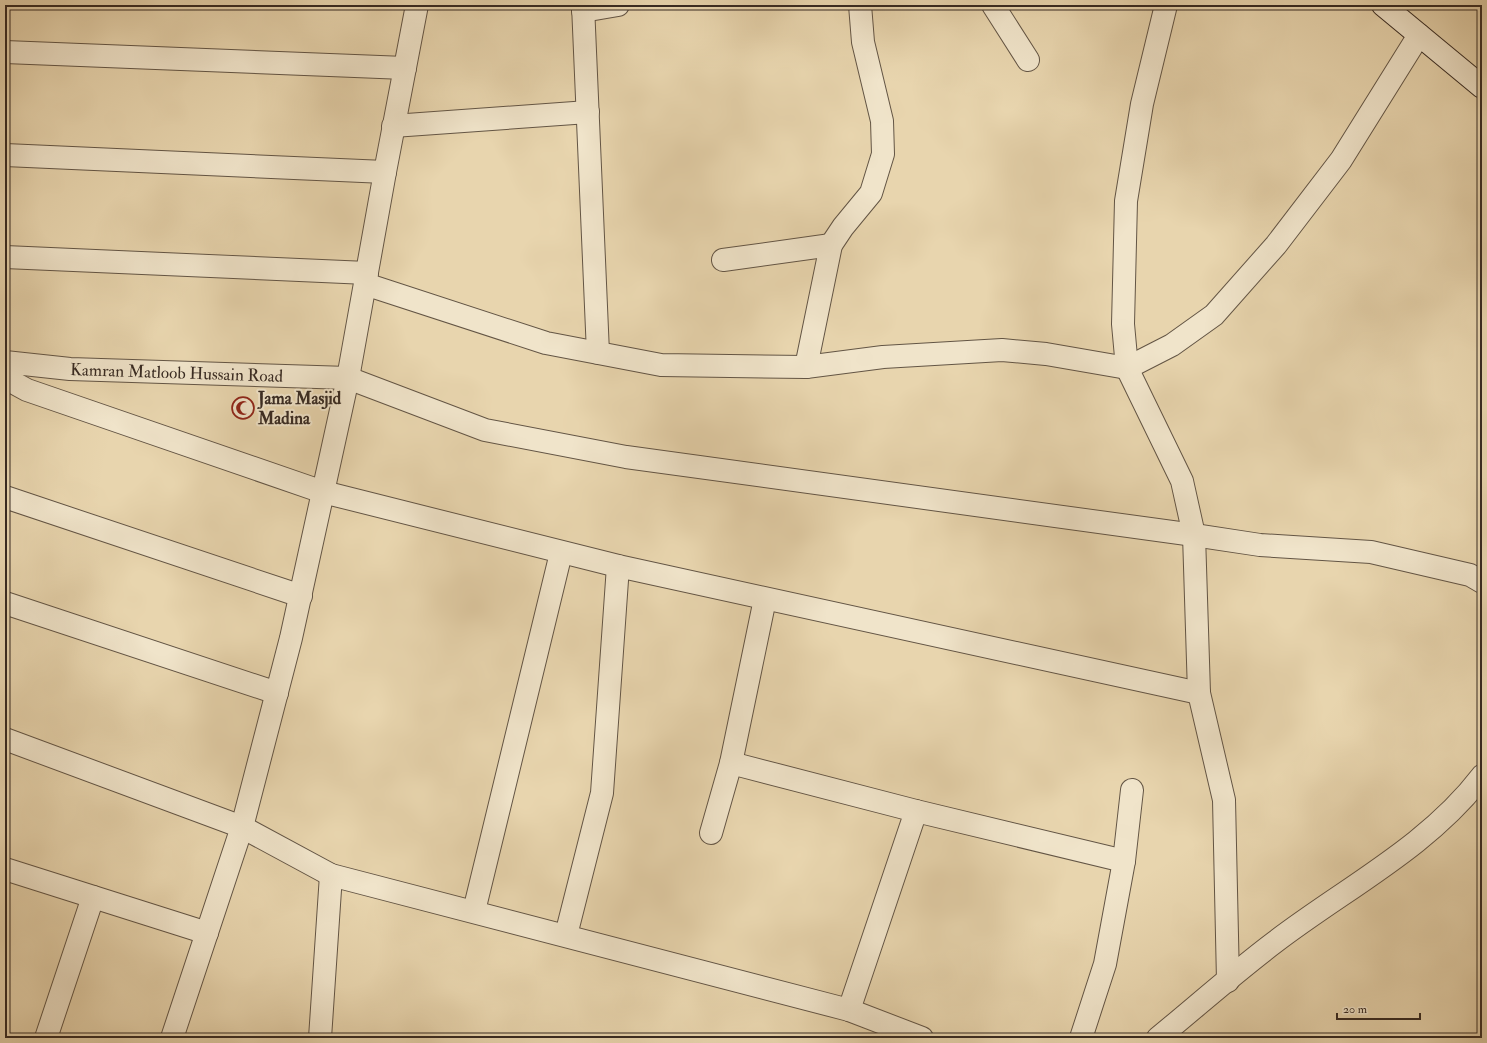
<svg xmlns="http://www.w3.org/2000/svg" width="1487" height="1043" font-family="'IM FELL Double Pica',serif">
  <style>
    .lines { fill: none; stroke-linecap: round; stroke-linejoin: round }
    .street-casing { stroke: #635545; stroke-width: 24 }
    .secondary-casing { stroke: #372a22; stroke-width: 24 }
    .street { stroke: #f0e4ca; stroke-width: 22 }
    .secondary { stroke: #f0e4ca; stroke-width: 22 }
    .labels { text-anchor: middle; dominant-baseline: central; stroke-width: 4; stroke-linejoin: round; paint-order: stroke }
    .street-label { font-size: 17px; fill: #372a22; stroke: #f0e4ca }
    .poi-label { font-size: 17px; font-weight: bold; fill: #372a22; stroke: #f0e4ca; text-anchor: start }
  </style>
  <rect width="100%" height="100%" fill="#e8d5ae"/>
  <filter id="stains"><feTurbulence type="fractalNoise" baseFrequency=".005" numOctaves="4"/><feColorMatrix values="0 0 0 0 .2 0 0 0 0 .09 0 0 0 0 .02 0 0 0 .5 -.17"/></filter>
  <radialGradient id="worn" r=".72"><stop offset=".6" stop-color="#630" stop-opacity="0"/><stop offset="1" stop-color="#630" stop-opacity=".3"/></radialGradient>
  <g class="lines">
    <!-- street casing -->
    <g class="street-casing">
      <g id="street">
        <path d="M583 5 598 353"/>
        <path d="M993 5 1028 60"/>
        <path d="M1166 5 1142 104 1126 201 1123 324 1127 368 1182 481 1194 535 1199 693 1224 800 1228 981"/>
        <path d="M583 11 618 5"/>
        <path d="M5 52 405 68"/>
        <path d="M393 126 588 112"/>
        <path d="M5 155 385 172"/>
        <path d="M5 257 367 273"/>
        <path d="M723 260 831 245"/>
        <path d="M365 284 546 343 661 365 806 367 883 357 1002 350 1046 354 1127 368 1172 345 1214 315 1276 245 1341 160 1419 35"/>
        <path id="s1" d="M5 362 70 369 348 378 485 430 626 457 1194 535 1260 545 1371 552 1470 575 1482 582"/>
        <path d="M806 367 831 245 843 227 871 193 883 154 882 121 863 42 860 5"/>
        <path d="M5 378 27 390 323 492 618 566 1199 693"/>
        <path d="M5 497 301 596"/>
        <path d="M5 603 277 693"/>
        <path d="M5 739 242 827 331 875 849 1010 922 1038"/>
        <path d="M731 763 916 811 1124 861"/>
        <path d="M711 833 731 763 765 599"/>
        <path d="M5 869 207 933"/>
        <path d="M474 911 561 553"/>
        <path d="M566 935 602 793 618 566"/>
        <path d="M849 1010 916 811"/>
        <path d="M46 1038 93 897"/>
        <path d="M172 1038 242 827 291 638 348 378 385 172 417 5"/>
        <path d="M320 1038 331 875"/>
        <path d="M1081 1038 1105 964 1124 861 1132 790"/>
        <path d="M1158 1038C1197 1006 1235 972 1275 942 1344 889 1428 847 1482 776"/>
      </g>
    </g>
    <!-- secondary casing -->
    <g class="secondary-casing">
      <path id="secondary" d="M1383 5 1482 87"/>
    </g>
    <!-- street -->
    <use href="#street" class="street"/>
    <!-- secondary -->
    <use href="#secondary" class="secondary"/>
  </g>
  <!-- icons -->
  <defs>
    <g id="mosque-ring" transform="scale(1.15)"><circle r="9.5" fill="#f0e4ca" stroke="#8f2418" stroke-width="1.5"/><path d="M3.5-4.9A6 6 0 1 0 3.5 4.9A5 5 0 1 1 3.5-4.9Z" fill="#8f2418"/></g>
  </defs>
  <g fill-rule="evenodd">
    <use href="#mosque-ring" x="243" y="408"/>
  </g>
  <g class="labels">
    <!-- street labels -->
    <g class="street-label">
      <text stroke="none"><textPath href="#s1" startOffset="172">Kamran Matloob Hussain Road</textPath></text>
    </g>
    <!-- poi labels -->
    <g class="poi-label">
      <text x="258" y="398">Jama Masjid<tspan x="258" dy="20">Madina</tspan></text>
    </g>
  </g>
  <!-- margin -->
  <rect width="1487" height="1043" fill="none" stroke="#e8d5ae" stroke-width="20"/>
  <rect x="6" y="6" width="1475" height="1031" fill="none" stroke="#372a22" stroke-width="2"/>
  <rect x="10" y="10" width="1467" height="1023" fill="none" stroke="#372a22"/>
  <!-- scale -->
  <path d="M1337 1013v6h83v-6" fill="none" stroke="#372a22" stroke-width="2"/>
  <text x="1343" y="1013" font-size="12" fill="#372a22" stroke="#f0e4ca" stroke-width="3" paint-order="stroke">20 m</text>
  <rect width="100%" height="100%" filter="url(#stains)"/>
  <rect width="100%" height="100%" fill="url(#worn)"/>
</svg>
